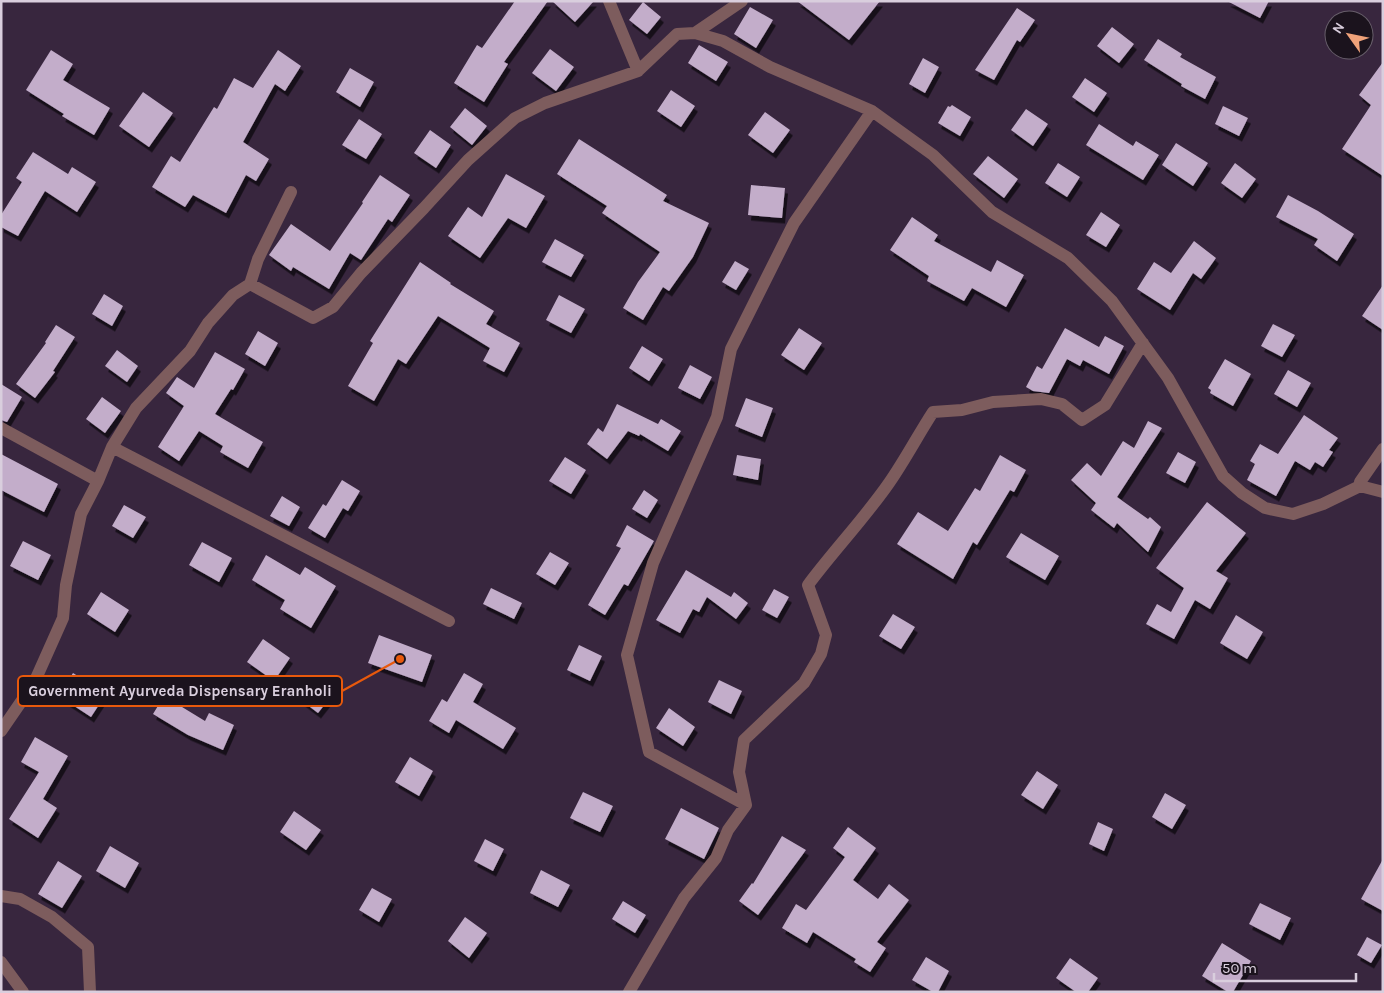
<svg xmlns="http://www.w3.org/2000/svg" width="1384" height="993" font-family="Karla,sans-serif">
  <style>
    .building { fill: #c3adca; filter: url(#shadow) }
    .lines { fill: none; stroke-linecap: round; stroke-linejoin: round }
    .minor { stroke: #7d5c5d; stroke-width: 12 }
    .leader { fill: none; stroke: #e8590c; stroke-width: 2 }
    .callout-dot { fill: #e8590c; stroke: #1b131d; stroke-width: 2 }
    .callout { fill: #1b131d; stroke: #e8590c; stroke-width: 2 }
    .callout-label { font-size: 15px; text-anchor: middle; font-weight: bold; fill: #d9cedd }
  </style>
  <defs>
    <filter id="shadow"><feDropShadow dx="3" dy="5.5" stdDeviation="0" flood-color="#0009"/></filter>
  </defs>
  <rect width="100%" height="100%" fill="#38263e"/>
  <!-- building -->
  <path class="building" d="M515 1H548L504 62 508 64 484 102 454 83 477 45 482 48Z
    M552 1H594L575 22Z
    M797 1H880L849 40Z
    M1227 1H1269L1260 18Z
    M643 2 661 17 647 34 629 20Z
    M750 7 773 20 756 48 734 34Z
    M1017 8 1035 20 1020 42 1017 40 994 80 975 70Z
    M1112 27 1134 44 1119 63 1097 46Z
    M1158 39 1182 54 1180 57 1216 77 1205 99 1181 86 1182 84 1144 60Z
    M699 45 728 62 716 81 688 63Z
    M550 49 574 67 556 91 532 73Z
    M51 50 73 64 63 80 110 108 94 135 62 116 64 114 26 90Z
    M278 50 301 66 285 91 275 84 243 142 269 159 256 181 246 175 226 213 193 195 185 207 152 187 171 156 180 162 214 107 217 109 234 78 253 88Z
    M923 58 939 67 925 93 909 84Z
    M1383 62V176L1342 149 1371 105 1359 95Z
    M350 68 374 82 360 107 336 92Z
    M1085 78 1107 93 1094 112 1072 97Z
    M671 90 695 106 681 127 657 111Z
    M143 92 173 113 149 147 119 126Z
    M952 105 971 117 960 136 938 123 948 106 950 107Z
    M1223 106 1248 118 1239 136 1215 124Z
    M465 108 487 126 472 145 450 127Z
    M1026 109 1048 124 1033 146 1011 130Z
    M765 112 790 130 773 153 748 135Z
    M359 119 382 134 366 159 342 145Z
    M1099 124 1133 146 1136 141 1159 155 1143 180 1086 145Z
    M430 130 451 145 436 168 414 153Z
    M579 139 667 195 663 201 709 223 693 257 669 291 663 287 643 320 623 308 638 282 660 252 602 213 607 206 557 174Z
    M1176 143 1208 163 1193 186 1162 165Z
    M33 152 68 174 72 167 96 182 77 212 45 191 18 236 1 227V215L22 182 16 178Z
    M988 156 1018 179 1004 198 973 174Z
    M1058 163 1080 177 1067 197 1045 183Z
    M1235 163 1256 179 1242 198 1221 183Z
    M506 174 545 196 526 228 508 218 480 258 448 236 468 207 482 217Z
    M380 175 410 195 392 222 388 219 361 260 350 253 329 289 293 267 291 271 269 255 291 224 330 251 363 203 362 202Z
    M751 185 785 188 782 218 748 215Z
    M1288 195 1318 211 1354 234 1337 261 1314 245 1318 239 1276 217Z
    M1101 212 1120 225 1106 247 1086 235Z
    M912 217 938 235 934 241 991 272 997 260 1024 275 1006 307 972 288 964 301 927 281 929 276 890 250Z
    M555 239 584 255 571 277 542 262Z
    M1194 241 1216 258 1201 279 1193 273 1170 310 1137 289 1154 262 1171 273Z
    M735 261 749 269 736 290 722 282Z
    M420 262 451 283 450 284 494 311 486 324 520 343 504 372 483 361 490 348 438 316 406 364 398 359 374 401 348 386 373 343 370 341Z
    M1383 285V330L1362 316Z
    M104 294 123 306 112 326 92 314Z
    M559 295 585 309 571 333 546 320Z
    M1273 324 1295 335 1282 357 1261 346Z
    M56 325 75 337 53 371 55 372 35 398 16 384 46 343 45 342Z
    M799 328 822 343 804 370 781 355Z
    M1065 328 1099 347 1105 336 1124 346 1109 374 1083 360 1080 366 1067 359 1049 393 1033 391 1026 387 1037 366 1042 369Z
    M258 331 278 343 265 366 245 354Z
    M642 346 663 359 649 381 629 368Z
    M117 350 138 366 127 382 105 366Z
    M215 352 245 369 233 390 231 389 215 414 263 442 248 468 220 452 223 446 199 431 179 461 158 447 184 406 166 393 177 377 194 388Z
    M1225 359 1251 374 1233 406 1210 393 1211 390 1208 388Z
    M690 365 712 377 700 399 678 388Z
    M1288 370 1311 383 1297 407 1274 394Z
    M1 384 22 397 7 422 1 420Z
    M102 397 121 411 105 433 86 419Z
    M746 398 773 408 762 437 735 426Z
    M617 404 658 424 661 419 681 431 668 451 640 434 639 436 628 431 607 459 587 444 598 428 603 432Z
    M1304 415 1338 438 1329 450 1333 452 1323 467 1315 462 1310 470 1295 461 1276 496 1247 480 1255 464 1250 461 1260 444 1278 454Z
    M1148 421 1162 428 1117 497 1148 519 1150 517 1161 527 1148 552 1117 523 1114 528 1091 510 1096 503 1071 480 1087 463 1101 476 1123 441 1134 448Z
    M1178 452 1196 462 1185 483 1166 473Z
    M1 454 58 484 44 512 1 490Z
    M737 455 761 459 758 480 733 475Z
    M1000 455 1026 470 1014 492 1010 490 977 545 973 542 953 579 897 544 918 512 948 531 975 488 980 491Z
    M565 457 586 470 571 494 549 481Z
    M342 480 360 491 348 511 343 508 325 538 308 528 323 504 326 506Z
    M644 490 658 500 647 518 632 509Z
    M282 496 300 507 289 526 270 516Z
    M1207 502 1246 533 1216 571 1228 578 1210 609 1195 600 1174 639 1146 624 1157 604 1171 612 1184 588 1156 568Z
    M124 505 146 517 133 538 112 526Z
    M627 525 654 541 628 586 624 584 605 615 588 605 621 548 616 546Z
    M1021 533 1059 556 1045 580 1006 557Z
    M23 541 51 555 38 580 10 566Z
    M202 542 232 558 219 582 189 565Z
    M550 552 569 563 555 585 536 574Z
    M266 555 300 575 305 567 336 586 311 628 280 609 285 600 252 580Z
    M686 570 731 597 734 592 748 603 736 619 707 597 699 612 693 609 680 633 656 620Z
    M491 588 522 603 514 619 483 604Z
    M774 589 789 597 777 618 762 610Z
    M101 592 129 610 115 632 87 614Z
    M893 614 915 627 901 649 879 636Z
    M1236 615 1263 632 1247 659 1220 643Z
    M379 635 432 655 422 682 368 663Z
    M263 639 290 658 274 681 247 662Z
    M579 645 602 656 590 681 567 670Z
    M73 673 106 694 91 717 59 696Z
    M464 673 483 684 473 702 516 728 503 749 456 720 449 733 429 721 442 699 447 702Z
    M312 678 333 694 318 713 297 697Z
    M719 680 742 691 731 714 708 702Z
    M164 696 205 721 209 713 234 725 223 750 188 735 153 714Z
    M669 708 695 727 683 746 656 728Z
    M35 737 68 756 43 799 57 808 38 838 9 819 39 772 21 762Z
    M410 757 433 771 419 796 395 782Z
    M1037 771 1058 785 1043 809 1021 795Z
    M583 792 613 806 600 832 570 818Z
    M1165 793 1186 805 1172 829 1152 817Z
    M681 808 719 828 704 859 665 839Z
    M294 811 321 830 306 850 280 832Z
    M1098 822 1113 829 1104 851 1089 844Z
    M848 827 876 848 853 880 878 899 889 884 909 900 877 942 886 948 870 972 854 962 856 959 813 932 807 943 782 928 796 904 806 910 845 857 833 848Z
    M782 836 806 850 758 915 739 901 752 883 753 884Z
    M485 839 504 849 493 871 474 861Z
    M110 846 139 863 125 888 96 871Z
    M1383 859V911L1361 899Z
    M58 861 82 876 62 908 38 894Z
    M541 870 570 885 558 907 530 893Z
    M372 888 392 899 379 922 359 910Z
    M623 901 646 915 635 933 612 919Z
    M1260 903 1291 918 1280 940 1249 924Z
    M465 917 487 933 469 958 448 941Z
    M1367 937 1382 945 1371 963 1357 955Z
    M1222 943 1251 961 1233 992H1228L1202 976Z
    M926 957 949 971 938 992H933L912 980Z
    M1070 958 1098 978 1088 992H1076L1056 978Z"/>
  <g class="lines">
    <!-- minor -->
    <path class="minor" d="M609 1 638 71 677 34 695 33 723 41 770 67 872 111 933 155 992 212 1068 258 1112 301 1168 378 1223 476 1242 493 1265 508 1293 514 1323 504 1360 486 1383 492
      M695 33 742 1
      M250 284 258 259 291 192
      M1 428 98 481
      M112 447 449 621
      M1360 486V482L1383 449
      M1 731 34 683 63 618 66 585 81 514 98 481 112 447 136 408 190 351 208 323 233 295 250 284 313 318 333 307 361 273 424 208 468 160 515 118 545 103 638 71
      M746 805 649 752 627 655 653 563 717 417 731 349 794 223 872 111
      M1 896 20 899 52 917 88 947 90 992
      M1 962 23 992
      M629 992 684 898 716 858 728 830 746 805 739 772 744 740 804 683 821 654 826 635 808 585C834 550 864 519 889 483 905 460 918 435 933 412L962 410 993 402 1041 399 1062 404 1082 420 1105 405 1143 343"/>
  </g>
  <!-- callouts -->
  <path class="leader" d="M400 659L342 691"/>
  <circle class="callout-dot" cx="400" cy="659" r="5"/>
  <rect class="callout" x="18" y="676" width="324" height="30" rx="5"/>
  <g class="callout-label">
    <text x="180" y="696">Government Ayurveda Dispensary Eranholi</text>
  </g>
  <!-- border -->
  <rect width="1384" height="993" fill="none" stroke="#d9cedd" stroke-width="5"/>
  <!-- north arrow -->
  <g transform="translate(1349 35) rotate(303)"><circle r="24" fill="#1b131d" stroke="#675e6a"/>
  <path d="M0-4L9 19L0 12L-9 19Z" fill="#f0a27a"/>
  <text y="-8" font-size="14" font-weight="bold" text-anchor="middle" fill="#d9cedd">N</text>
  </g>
  <!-- scale -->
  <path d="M1214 973v8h142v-8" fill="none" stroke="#d9cedd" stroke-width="2.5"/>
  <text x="1222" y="973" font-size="15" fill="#d9cedd" stroke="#1b131d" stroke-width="4" paint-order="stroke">50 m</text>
</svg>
